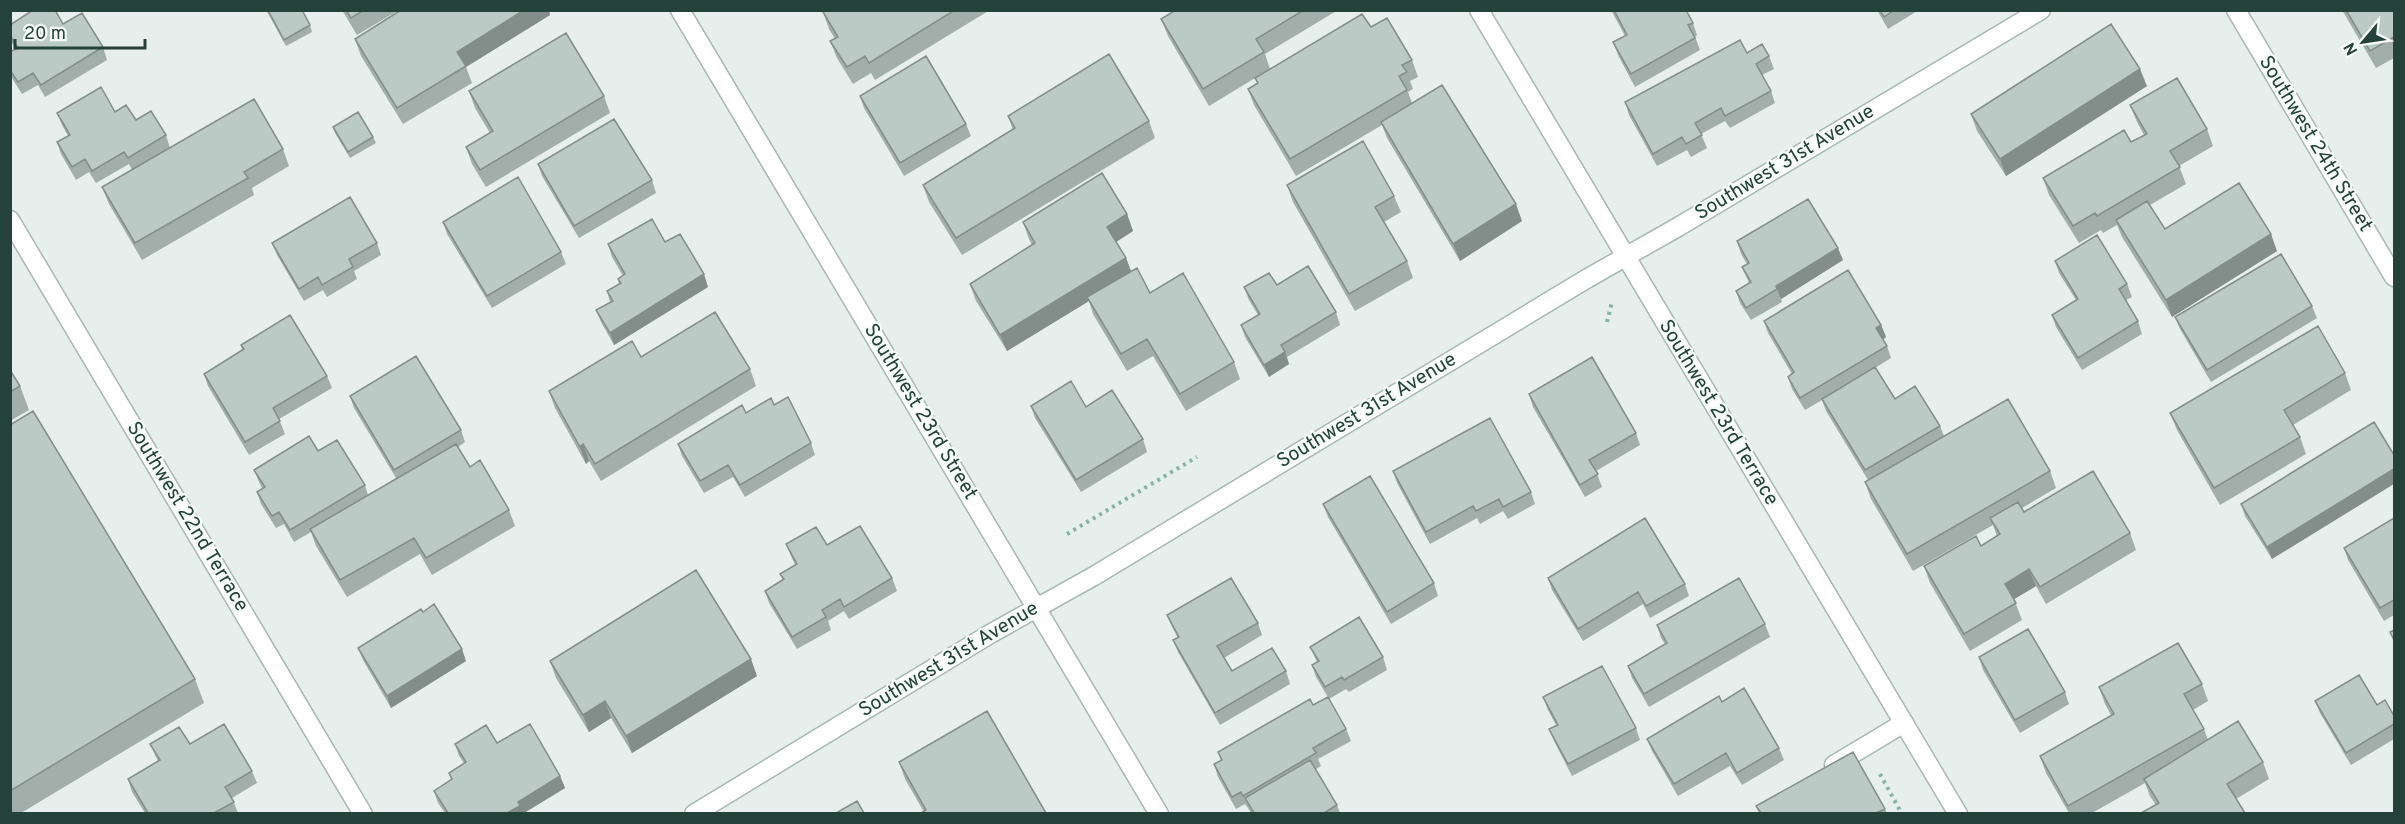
<svg xmlns="http://www.w3.org/2000/svg" width="2405" height="824" font-family="Overpass,sans-serif">
  <style>
    .lines { fill: none; stroke-linecap: round; stroke-linejoin: round }
    .lane-casing { stroke: #a8b8b2; stroke-width: 21 }
    .street-casing { stroke: #a8b8b2; stroke-width: 21 }
    .path { stroke: #86b3a5; stroke-width: 4; stroke-dasharray: 3 4.5; stroke-linecap: butt }
    .lane { stroke: #fff; stroke-width: 18 }
    .street { stroke: #fff; stroke-width: 18 }
    .wall { fill: #a1aea9 }
    .shaded-wall { fill: #838d89 }
    .building { fill: #bbcac4; stroke: #838d89; stroke-width: 1.5 }
    .labels { text-anchor: middle; dominant-baseline: central; stroke-width: 4.5; stroke-linejoin: round; paint-order: stroke }
    .street-label { font-size: 20px; fill: #24423a; stroke: #f7fbf9 }
  </style>
  <rect width="100%" height="100%" fill="#e6efeb"/>
  <g class="lines">
    <!-- lane casing -->
    <g class="lane-casing">
      <path id="lane" d="M1834 765 1904 723"/>
    </g>
    <!-- street casing -->
    <g class="street-casing">
      <path id="street" d="M680 10 1159 814
        M1479 10 1958 814
        M2236 10 2394 277
        M10 220 363 814
        M694 814 990 634 1094 576 1588 278 1678 227 2041 10"/>
    </g>
    <!-- path -->
    <path class="path" d="M1607 322 1612 302
      M1067 534 1197 457
      M1880 774 1902 814"/>
    <!-- lane -->
    <use href="#lane" class="lane"/>
    <!-- street -->
    <use href="#street" class="street"/>
  </g>
  <!-- wall -->
  <path class="wall" d="M266 10H302L310 25 312 32 286 46Z
    M342 10H399L357 35Z
    M401 10H549L550 15 466 67 472 83 403 124 361 56 355 39Z
    M826 10H990L875 80 871 73 853 84 837 58 830 41 835 39 829 29 823 12Z
    M1176 10H1338L1265 54 1270 69 1209 106 1168 36 1161 19Z
    M1611 10H1686L1693 23 1697 35 1695 37 1700 50 1635 87 1618 55 1613 42 1625 36Z
    M1877 10H1919L1888 29Z
    M2342 10H2394V58L2376 68Z
    M63 24 103 47 107 60 45 97 38 85 22 94 10 75V52L16 49 10 40V25Z
    M1371 27 1412 60 1418 77 1410 81 1413 89 1408 92 1412 103 1522 221 1460 261 1387 138 1382 125 1296 176 1254 105 1248 89 1257 83 1255 78Z
    M1747 53 1769 56 1774 69 1762 75 1771 91 1775 103 1730 128 1725 121 1701 134 1707 148 1691 157 1687 150 1657 166 1629 115 1625 102Z
    M2147 86 2006 176 1977 131 1971 114Z
    M469 91 604 96 610 113 486 187 472 164 466 147 490 133 475 108Z
    M860 96 966 124 971 136 904 176 864 108Z
    M2130 105 2207 129 2213 146 2179 166 2186 184 2150 205 2165 229 2277 251 2172 317 2122 237 2117 225 2103 233 2101 230 2079 243 2049 195 2043 178 2131 142 2144 135 2137 122Z
    M115 112 136 120 166 135 170 148 283 149 289 166 252 188 254 195 142 260 109 204 102 187 132 170 129 164 96 183 89 172 76 180 61 154 57 142 68 136 62 125 57 113Z
    M1008 116 1149 121 1155 138 962 255 929 202 923 185 1013 130Z
    M333 127 373 137 376 143 350 158 335 133Z
    M538 164 652 180 656 193 579 238 542 176Z
    M1287 185 1394 196 1401 212 1384 222 1407 261 1413 278 1355 311 1293 202Z
    M1127 214 1133 231 1116 242 1126 258 1131 271 1150 293 1234 362 1240 379 1186 411 1153 356 1127 371 1093 314 1089 301 1007 351 976 301 970 284 1032 245 1029 239 1023 222Z
    M443 222 561 252 566 264 492 308 447 234Z
    M1737 241 1843 260 1781 299 1782 302 1751 320 1740 303 1736 291 1749 283 1742 267 1747 264 1741 254Z
    M665 242 708 287 614 345 601 322 596 310 610 302 607 291 619 284 618 279 623 276 612 257 608 244Z
    M272 243H377L381 255 354 271 357 279 327 297 323 290 304 301 277 255Z
    M2055 261 2127 284 2132 297 2126 300 2138 321 2142 334 2082 370 2056 327 2052 315 2076 300 2059 273Z
    M1277 285 1336 312 1340 325 1287 357 1289 364 1269 377 1245 337 1241 325 1258 315 1249 300 1244 287Z
    M2312 306 2317 318 2211 382 2180 329 2175 317Z
    M1764 321 1881 325 1886 337 1883 339 1887 346 1891 358 1875 368 1895 399 1940 426 1944 436 2050 471 2056 488 2022 508 2024 512 2130 533 2136 550 2046 604 2036 586 2014 599 2022 620 1970 651 1930 583 1924 566 1981 546 1997 536 1993 525 1913 571 1871 499 1865 482 1868 480 1826 411 1822 400 1805 410 1792 389 1788 377 1792 374 1768 333Z
    M241 345 327 376 332 388 279 419 285 434 249 455 208 386 204 374 242 350Z
    M641 357 750 369 756 386 601 481 589 461 586 464 555 408 549 391Z
    M10 370 20 386 29 410 10 421Z
    M2345 373 2351 390 2293 425 2300 437 2306 454 2220 505 2177 430 2170 413Z
    M1529 394 1636 433 1640 445 1596 471 1602 487 1585 497 1533 407Z
    M350 396 461 430 465 442 458 447 470 467 509 510 515 526 432 575 420 554 347 597 316 546 311 532 294 542 284 524 276 528 261 504 257 492 262 488 259 482 254 470 318 451 365 485 368 495 396 478 354 408Z
    M1031 406 1143 439 1147 452 1081 492 1035 418Z
    M746 413 811 443 815 455 745 497 733 477 704 493 682 456 678 444Z
    M2374 422 2272 559 2245 516 2241 504Z
    M10 425 195 679 204 703 21 813H10Z
    M1393 471 1531 492 1535 504 1508 519 1503 511 1480 524 1477 518 1430 544 1397 483Z
    M1323 504 1434 583 1438 596 1391 624 1328 517Z
    M2394 518V615L2384 621 2348 560 2344 548Z
    M786 544 827 545 892 578 897 591 849 619 844 611 828 621 831 630 797 649 769 603 765 591 783 580 780 574 795 565 791 556Z
    M1548 578 1685 584 1689 596 1650 618 1643 604 1583 641 1552 590Z
    M1167 615 1258 623 1262 635 1224 658 1232 671H1286L1290 684 1220 725 1178 652 1173 640 1178 638 1172 627Z
    M1765 624 1770 637 1649 707 1632 678 1628 666 1665 644 1661 638 1657 625Z
    M1310 647 1383 657 1387 670 1349 692 1346 689 1329 699 1316 677 1312 665 1317 662Z
    M358 648 466 661 391 708 363 660Z
    M1979 657 2065 692 2069 704 2020 733 1983 670Z
    M550 661 757 676 632 753 611 718 589 732 556 678Z
    M2202 684 2208 701 2193 710 2204 729 2208 740 2263 762 2269 779 2236 799 2156 805 2150 796 2145 783 2092 813H2069L2046 773 2040 756 2111 715 2105 704 2099 687Z
    M1543 697 1636 728 1640 740 1572 776 1554 741 1549 729 1556 725 1548 710Z
    M2315 701 2394 716V739L2351 765 2320 713Z
    M1722 702 1779 748 1784 760 1742 785 1730 766 1678 796 1652 751 1647 739Z
    M1313 705 1346 729 1351 741 1318 759 1321 766 1316 769 1337 805 1340 813H1251L1248 808 1245 804 1236 809 1218 777 1214 764 1221 761 1218 752Z
    M497 743 560 776 565 788 524 813H445L438 803 434 791 451 780 449 773 464 763 459 756 455 744Z
    M150 744H190L252 771 257 783 232 798 238 813H145L132 792 128 779 158 761Z
    M899 762 1046 813 924 812 905 779Z
    M1756 806 1885 809 1887 813H1759Z"/>
  <!-- shaded-wall -->
  <path class="shaded-wall" d="M524 10H549L550 15 466 67 457 52Z
    M2140 69 2147 86 2006 176 2000 159Z
    M1516 204 1522 221 1460 261 1453 244Z
    M1127 214 1133 231 1113 244 1107 227Z
    M2271 234 2277 251 2172 317 2166 300Z
    M1838 248 1843 260 1781 299 1776 286Z
    M1126 258 1132 274 1087 297 1089 301 1007 351 1000 335Z
    M704 274 708 287 614 345 610 333Z
    M1881 325 1886 337 1881 341 1876 328Z
    M1285 352 1289 364 1269 377 1264 365Z
    M583 444 589 461 586 464 580 447Z
    M2394 469V484L2272 559 2267 547Z
    M2029 569 2036 586 2011 601 2005 584Z
    M462 649 466 661 391 708 387 696Z
    M751 659 757 676 632 753 626 736Z
    M605 701 611 718 589 732 583 715Z
    M560 776 565 788 524 813H507L518 802Z"/>
  <!-- building -->
  <path class="building" d="M33 10H55L63 24 82 13 103 47 41 85 33 73 18 82 10 70V52L18 48 10 35V25Z
    M268 10H302L310 25 284 40Z
    M346 10H364L351 18Z
    M401 10H524L457 52 466 66 397 108 355 39Z
    M826 10H955L869 63 865 56 847 67 830 41 838 37 823 12Z
    M1176 10H1304L1256 39 1264 52 1203 89 1161 19Z
    M1614 10H1686L1693 23 1688 25 1695 38 1631 74 1613 42 1627 35Z
    M1880 10H1894L1884 17Z
    M2346 10H2394V37L2370 51Z
    M1362 14 1371 27 1387 18 1412 60 1402 65 1407 72 1399 76 1407 90 1290 159 1248 89 1258 83 1255 78Z
    M2111 24 2140 69 2000 159 1971 114Z
    M566 33 604 96 480 170 466 147 493 131 469 91Z
    M1740 40 1747 53 1762 44 1769 56 1756 64 1771 91 1725 116 1721 108 1695 123 1702 135 1686 144 1682 137 1653 154 1625 102Z
    M1109 54 1149 121 956 238 923 185 1015 128 1008 116Z
    M926 56 966 124 900 163 860 96Z
    M2177 78 2207 129 2170 151 2180 167 2097 216 2095 213 2073 226 2043 178 2124 130 2131 142 2147 134 2130 105Z
    M1442 85 1516 204 1453 244 1381 122Z
    M101 87 115 112 126 105 136 120 151 111 166 135 128 158 124 152 92 171 85 159 72 167 57 142 70 135 57 113Z
    M254 99 283 149 244 172 248 178 135 243 102 187Z
    M358 112 373 137 348 152 333 127Z
    M614 119 652 180 574 226 538 164Z
    M1363 141 1394 196 1375 207 1407 261 1349 294 1287 185Z
    M1102 173 1127 214 1107 227 1126 258 1000 335 970 284 1035 243 1023 222Z
    M518 177 561 252 487 296 443 222Z
    M2239 183 2271 234 2166 300 2116 220 2147 201 2165 229Z
    M350 197 377 243 349 259 353 267 322 285 318 277 299 289 272 243Z
    M1808 199 1838 248 1776 286 1777 289 1746 308 1736 291 1751 282 1742 267 1749 263 1737 241Z
    M652 219 665 242 680 234 704 274 610 333 596 310 613 301 607 291 621 283 618 279 625 274 608 244Z
    M2097 235 2127 284 2119 289 2138 321 2078 358 2052 315 2078 299 2055 261Z
    M2281 254 2312 306 2207 370 2175 317Z
    M1308 266 1336 312 1281 345 1285 352 1264 365 1241 325 1260 314 1244 287 1269 273 1277 285Z
    M1137 268 1150 293 1183 273 1234 362 1180 394 1147 339 1121 354 1087 297Z
    M1848 270 1881 325 1876 328 1887 346 1800 398 1788 377 1794 372 1764 321Z
    M715 312 750 369 595 464 583 444 580 447 549 391 632 341 641 357Z
    M290 315 327 376 273 408 280 421 245 442 204 374 244 349 241 345Z
    M2318 326 2345 373 2284 410 2300 437 2214 488 2170 413Z
    M416 356 461 430 394 470 350 396Z
    M1592 357 1636 433 1589 460 1598 474 1580 485 1529 394Z
    M1875 367 1895 399 1915 386 1940 426 1865 470 1822 399Z
    M10 370 20 386 10 392Z
    M1071 381 1086 407 1112 390 1143 439 1076 480 1031 406Z
    M788 397 811 443 740 485 728 465 700 481 678 444 742 405 746 413 771 398 774 405Z
    M2008 399 2050 471 1907 554 1865 482Z
    M33 411 195 679 10 791V425Z
    M1490 418 1531 492 1503 507 1499 499 1476 511 1473 506 1426 532 1393 471Z
    M2374 422 2394 455V469L2267 547 2241 504Z
    M309 436 318 451 337 440 365 485 290 530 279 512 272 516 257 492 265 487 254 470Z
    M456 444 470 467 480 460 509 510 426 558 414 538 340 580 310 529Z
    M2093 471 2130 533 2040 587 2029 569 2005 584 2016 603 1964 634 1924 566 1976 536 1981 546 2000 534 1990 518 2018 502 2024 512Z
    M1370 476 1434 583 1387 612 1323 504Z
    M1645 518 1685 584 1646 606 1638 592 1578 629 1548 578Z
    M2394 518V600L2380 608 2344 548Z
    M860 526 892 578 844 607 840 599 822 610 826 617 792 637 765 591 784 579 780 574 797 564 786 544 816 527 827 545Z
    M696 570 751 659 626 736 605 701 583 715 550 661Z
    M1231 578 1258 623 1217 646 1232 671 1272 648 1286 671 1215 713 1173 640 1179 637 1167 615Z
    M1739 578 1765 624 1644 694 1628 666 1667 643 1657 625Z
    M434 604 462 649 387 696 358 648 421 609 423 612Z
    M1359 617 1383 657 1344 680 1342 677 1325 687 1312 665 1319 661 1310 647Z
    M2028 629 2065 692 2015 720 1979 657Z
    M2394 630V640L2390 632Z
    M2178 643 2202 684 2184 694 2204 729 2068 806 2040 756 2114 714 2099 687Z
    M1602 666 1636 728 1568 764 1549 729 1558 725 1543 697Z
    M2359 675 2377 705 2385 700 2394 716V724L2346 753 2315 701Z
    M1744 688 1779 748 1737 773 1726 753 1674 784 1647 739 1719 696 1722 702Z
    M1328 697 1346 729 1313 748 1316 753 1243 796 1241 792 1232 797 1214 764 1222 760 1218 752 1310 699 1313 705Z
    M987 711 1046 813H921L926 810 899 762Z
    M2238 721 2263 762 2227 784 2245 813H2141L2159 803 2144 779Z
    M224 724 252 771 225 787 234 802 214 813H148L128 779 160 760 150 744 179 727 190 744Z
    M530 724 560 776 518 802 520 806 507 813H448L434 791 452 779 449 773 466 762 455 744 486 725 497 743Z
    M1853 752 1885 809 1876 813H1761L1756 806Z
    M1310 760 1337 805 1324 813H1254L1245 798Z
    M857 801 864 813H836Z"/>
  <g class="labels">
    <!-- street labels -->
    <g class="street-label">
      <text transform="translate(2315 144) rotate(59)">Southwest 24th Street</text>
      <text transform="translate(1785 163) rotate(-31)">Southwest 31st Avenue</text>
      <text transform="translate(1367 411) rotate(-31)">Southwest 31st Avenue</text>
      <text transform="translate(920 412) rotate(59)">Southwest 23rd Street</text>
      <text transform="translate(1718 413) rotate(59)">Southwest 23rd Terrace</text>
      <text transform="translate(187 517) rotate(59)">Southwest 22nd Terrace</text>
      <text transform="translate(949 660) rotate(-31)">Southwest 31st Avenue</text>
    </g>
  </g>
  <!-- border -->
  <rect width="2405" height="824" fill="none" stroke="#24423a" stroke-width="24"/>
  <!-- north arrow -->
  <g transform="translate(2363 42) rotate(241)" stroke="#f7fbf9" stroke-width="4.5" paint-order="stroke">
  <path d="M0-4.5L10 22L0 15L-10 22Z" fill="#24423a"/>
  <text y="-9" font-size="16" font-weight="bold" text-anchor="middle" fill="#24423a">N</text>
  </g>
  <!-- scale -->
  <path d="M15 39v9h130v-9" fill="none" stroke="#24423a" stroke-width="3"/>
  <text x="24" y="39" font-size="18" fill="#24423a" stroke="#f7fbf9" stroke-width="4.5" paint-order="stroke">20 m</text>
</svg>
